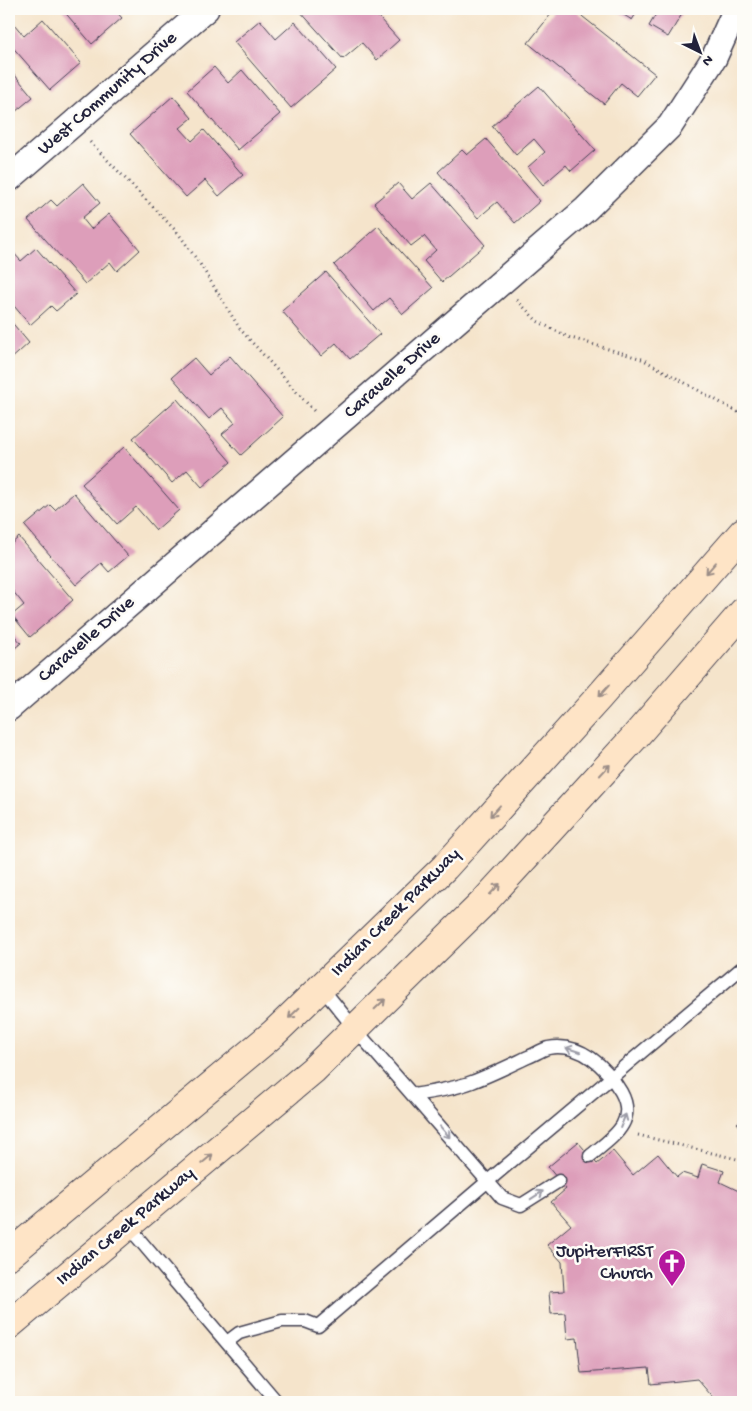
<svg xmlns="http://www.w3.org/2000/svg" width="752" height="1411" font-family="'Gochi Hand',sans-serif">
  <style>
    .building { fill: #dd9eba }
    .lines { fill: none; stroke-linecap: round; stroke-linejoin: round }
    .lane-casing { stroke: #423f51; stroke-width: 15 }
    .street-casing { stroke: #423f51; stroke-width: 28 }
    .secondary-casing { stroke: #423f51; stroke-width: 30 }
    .path { stroke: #423f51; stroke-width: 3; stroke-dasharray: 1 4; stroke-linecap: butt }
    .lane { stroke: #fff; stroke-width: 12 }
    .street { stroke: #fff; stroke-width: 25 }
    .secondary { stroke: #fee4c6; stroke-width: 28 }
    .oneway { stroke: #9b8d87 }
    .oneway2 { stroke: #9c9ca7 }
    .labels { text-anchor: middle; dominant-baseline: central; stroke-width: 5; stroke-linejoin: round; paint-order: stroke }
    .street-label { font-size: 19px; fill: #22223b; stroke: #fdfcf7 }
    .poi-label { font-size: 19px; fill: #22223b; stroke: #fdfcf7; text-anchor: end }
  </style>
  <rect width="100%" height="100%" fill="#fdfcf7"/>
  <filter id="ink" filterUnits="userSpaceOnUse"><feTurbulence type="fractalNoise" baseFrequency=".02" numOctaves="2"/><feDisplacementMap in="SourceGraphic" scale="10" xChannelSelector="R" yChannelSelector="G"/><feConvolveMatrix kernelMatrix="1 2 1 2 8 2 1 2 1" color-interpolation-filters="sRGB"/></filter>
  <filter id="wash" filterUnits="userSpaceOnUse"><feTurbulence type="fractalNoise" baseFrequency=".0096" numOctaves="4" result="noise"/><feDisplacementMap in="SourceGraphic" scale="20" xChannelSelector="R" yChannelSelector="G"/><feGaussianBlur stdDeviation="1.12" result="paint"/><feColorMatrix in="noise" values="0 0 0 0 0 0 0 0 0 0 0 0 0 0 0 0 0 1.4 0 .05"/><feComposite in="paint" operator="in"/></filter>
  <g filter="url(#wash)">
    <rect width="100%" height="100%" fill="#f5e4cb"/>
    <g id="blocks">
      <!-- building -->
      <path class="building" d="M62 9H114L122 18 92 44Z
        M298 9H371L399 40 377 60 362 43 343 59Z
        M391 9H403L396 15Z
        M555 9H573L655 74 637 96 621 83 604 104 528 43Z
        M614 9H639L632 20Z
        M659 9H685L668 37 649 26Z
        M9 18 24 36 43 19 81 63 50 90 9 43Z
        M260 20 276 39 295 22 336 69 291 108 234 42Z
        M214 67 228 83 242 70 280 114 238 150 187 91Z
        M9 68 33 97 9 117Z
        M539 86 595 150 571 171 566 165 543 185 528 167 545 152 534 139 516 155 492 126Z
        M173 96 192 118 180 128 192 141 204 130 243 175 219 196 205 180 186 197 130 134Z
        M486 139 540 201 515 223 497 202 478 218 438 172 462 150 467 155Z
        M83 183 100 203 82 218 91 229 109 214 140 250 117 271 110 262 85 284 28 220 51 200 57 206Z
        M398 183 412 199 431 183 485 245 442 282 424 261 436 250 424 236 411 246 374 203Z
        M378 226 433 288 403 314 389 298 374 311 334 265Z
        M36 248 76 294 56 311 51 306 30 325 9 300V252L11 250 21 261Z
        M326 272 380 334 350 359 336 343 321 356 282 311Z
        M9 319 29 343 9 361Z
        M230 356 283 417 241 455 222 434 235 423 222 408 209 419 172 377 194 358 209 375Z
        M177 399 231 462 202 487 187 470 172 483 133 438Z
        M124 447 179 510 156 530 136 507 117 524 82 484Z
        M74 493 128 556 109 572 101 563 76 585 25 526 50 505 55 510Z
        M19 537 73 600 30 637 12 615 24 605 12 590 9 593V546Z
        M9 629 21 643 9 653Z
        M743 1118V1130L737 1123Z
        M578 1142 597 1164 613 1151 633 1175 658 1154 677 1177 682 1173 698 1178 702 1164 724 1171 720 1182 743 1193V1402H717L697 1379 651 1384 649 1368 581 1373 577 1338 567 1339 565 1313 551 1314 549 1292 564 1291 562 1262 547 1245 571 1225 551 1202 566 1189 548 1167Z"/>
    </g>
  </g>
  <g filter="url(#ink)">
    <use href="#blocks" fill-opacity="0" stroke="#423f51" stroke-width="1"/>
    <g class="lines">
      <!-- lane casing -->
      <g class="lane-casing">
        <path id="lane" d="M321 987 355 1029 502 1198 521 1205 559 1181
          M413 1095C433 1092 453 1089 472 1082 491 1075 509 1066 528 1057 534 1055 541 1050 548 1048 580 1042 606 1066 621 1092 638 1123 611 1138 590 1156
          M127 1225 277 1402
          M227 1342 239 1333 282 1321H305L318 1326 488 1181 743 967"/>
      </g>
      <!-- street casing -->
      <g class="street-casing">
        <path id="street" d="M9 179 206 9
          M9 708 586 209 670 126 714 58 736 9"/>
      </g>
      <!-- secondary casing -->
      <g class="secondary-casing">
        <path id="secondary" d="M9 1255 274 1033 445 867 599 697 743 532
          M9 1325 313 1070 483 903 633 739 743 612"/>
      </g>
      <!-- path -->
      <path class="path" d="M90 142 178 233 200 264 240 329 314 411
        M517 300 537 321 568 337 642 359 743 415
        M638 1135 741 1160 743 1163"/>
      <!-- lane -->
      <use href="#lane" class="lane"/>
      <!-- street -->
      <use href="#street" class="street"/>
      <!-- secondary -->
      <use href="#secondary" class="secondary"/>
    </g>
    <!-- one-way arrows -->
    <defs><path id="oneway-shaft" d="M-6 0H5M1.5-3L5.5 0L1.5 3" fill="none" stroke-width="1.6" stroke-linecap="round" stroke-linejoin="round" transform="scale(1.25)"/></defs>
    <g class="oneway">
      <use href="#oneway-shaft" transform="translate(711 568) rotate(131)"/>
      <use href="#oneway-shaft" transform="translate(604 691) rotate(131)"/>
      <use href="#oneway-shaft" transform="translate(605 770) rotate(-47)"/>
      <use href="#oneway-shaft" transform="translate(495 811) rotate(132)"/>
      <use href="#oneway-shaft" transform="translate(495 889) rotate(-47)"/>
      <use href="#oneway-shaft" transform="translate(380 1004) rotate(-44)"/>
      <use href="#oneway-shaft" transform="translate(294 1013) rotate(136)"/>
      <use href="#oneway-shaft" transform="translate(207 1159) rotate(-40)"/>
    </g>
    <g class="oneway2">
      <use href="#oneway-shaft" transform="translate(573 1050) rotate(-162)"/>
      <use href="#oneway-shaft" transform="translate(623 1121) rotate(-68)"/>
      <use href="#oneway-shaft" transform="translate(445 1132) rotate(49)"/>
      <use href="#oneway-shaft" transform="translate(537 1195) rotate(-33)"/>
    </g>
  </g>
  <!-- icons -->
  <defs>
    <g id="church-pin" transform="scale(1.4375)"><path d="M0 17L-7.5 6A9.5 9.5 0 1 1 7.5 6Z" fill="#b5179e" stroke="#fdfcf7"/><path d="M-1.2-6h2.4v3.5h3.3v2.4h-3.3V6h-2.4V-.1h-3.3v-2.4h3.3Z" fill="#fff"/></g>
  </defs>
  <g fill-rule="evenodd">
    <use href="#church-pin" x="672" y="1263"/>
  </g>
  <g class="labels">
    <!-- street labels -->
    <g class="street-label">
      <text transform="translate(108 94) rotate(-41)">West Community Drive</text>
      <text transform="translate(393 376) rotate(-41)">Caravelle Drive</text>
      <text transform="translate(87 640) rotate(-41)">Caravelle Drive</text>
      <text transform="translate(396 913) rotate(-45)">Indian Creek Parkway</text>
      <text transform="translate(126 1227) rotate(-40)">Indian Creek Parkway</text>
    </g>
    <!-- poi labels -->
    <g class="poi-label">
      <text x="653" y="1252">JupiterFIRST<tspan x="653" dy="22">Church</tspan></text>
    </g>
  </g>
  <!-- margin -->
  <rect width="752" height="1411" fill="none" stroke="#fdfcf7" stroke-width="30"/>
  <!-- north arrow -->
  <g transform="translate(700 52) rotate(138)" stroke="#fdfcf7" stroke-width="4" paint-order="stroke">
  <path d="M0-4L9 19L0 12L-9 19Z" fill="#22223b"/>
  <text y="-8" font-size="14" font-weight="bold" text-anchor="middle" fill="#22223b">N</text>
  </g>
</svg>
